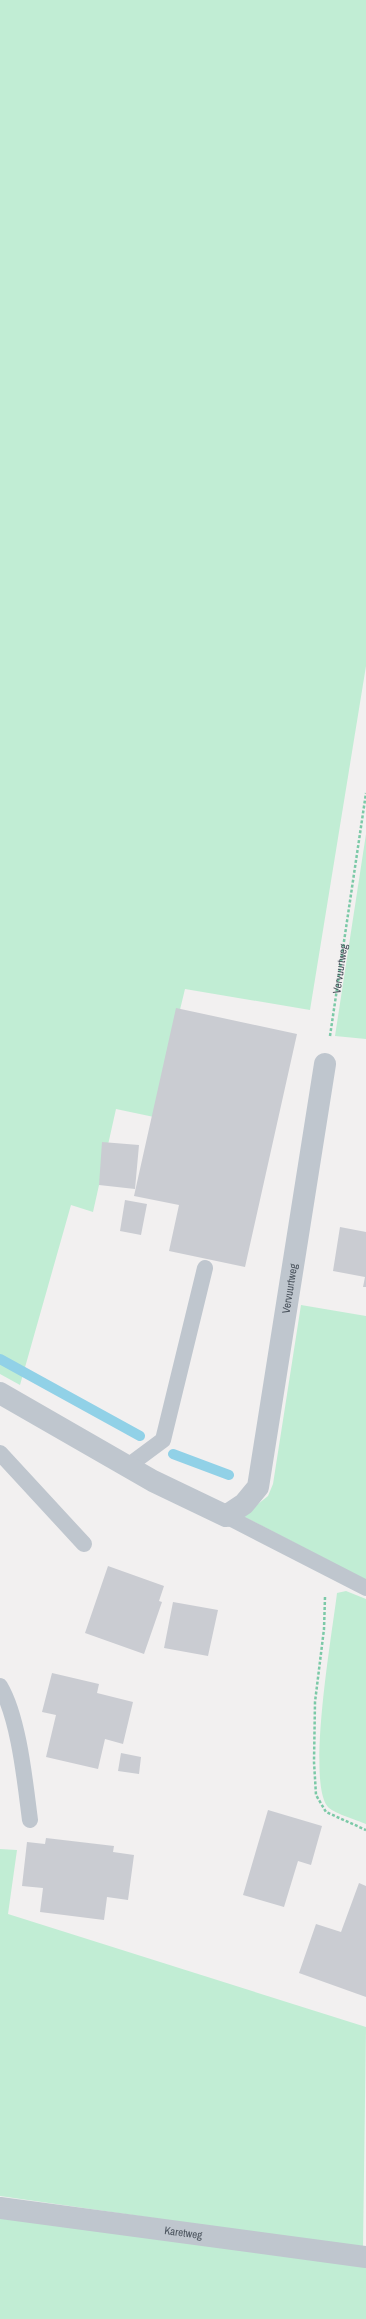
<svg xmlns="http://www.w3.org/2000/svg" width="366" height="2319" font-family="'Archivo Narrow',sans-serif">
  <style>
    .green { fill: #c1edd4 }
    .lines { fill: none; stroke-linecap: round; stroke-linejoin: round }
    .stream { stroke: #91d1e7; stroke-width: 10 }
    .building { fill: #caccd2 }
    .path { stroke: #7bc9a7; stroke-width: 2.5; stroke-dasharray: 3 2; stroke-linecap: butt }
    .service { stroke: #bfc6ce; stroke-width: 16 }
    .minor { stroke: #bfc6ce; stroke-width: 22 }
    .labels { text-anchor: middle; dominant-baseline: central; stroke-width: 3; stroke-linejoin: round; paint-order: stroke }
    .street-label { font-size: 11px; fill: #49525c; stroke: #fff }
  </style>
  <rect width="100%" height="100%" fill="#f2f0f0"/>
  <!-- green -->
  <path class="green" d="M0 0H366V666L310 1010 185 989 154 1117 116 1109 93 1212 71 1205 20 1385 0 1374Z
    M366 834V1039L335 1036Z
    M301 1305 366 1316V1580L243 1516 268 1496 273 1484Z
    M346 1591 366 1599V1824C357 1820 336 1814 329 1808 305 1787 333 1629 337 1593Z
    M0 1849 17 1850 8 1914 366 2027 363 2248 0 2196Z
    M0 2218 366 2266V2319H0Z"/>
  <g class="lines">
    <!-- stream -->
    <path class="stream" d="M0 1359 140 1436
      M173 1454 229 1475"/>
  </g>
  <!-- building -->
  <path class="building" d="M176 1008 297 1034 245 1267 169 1251 179 1205 134 1196Z
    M102 1142 139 1145 135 1189 99 1185Z
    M125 1200 147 1204 141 1235 120 1231Z
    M340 1227 366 1232V1287H363L365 1277 333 1271Z
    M108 1566 164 1586 159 1601 162 1602 144 1654 85 1633Z
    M173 1602 218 1610 208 1656 164 1648Z
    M52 1673 99 1684 97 1693 133 1702 123 1744 105 1739 98 1769 46 1757 56 1715 42 1712Z
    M121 1753 141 1757 139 1774 118 1771Z
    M268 1810 322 1826 311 1865 298 1861 284 1907 243 1895Z
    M46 1838 114 1846 113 1852 134 1855 128 1900 107 1897 104 1920 40 1912 43 1888 22 1886 27 1842 45 1844Z
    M359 1883 366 1886V1997L299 1973 316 1924 341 1932Z"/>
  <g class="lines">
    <!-- path -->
    <g class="path">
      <path id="s1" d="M330 1036 366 793"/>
      <path d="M325 1597 324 1629 315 1702 314 1762 316 1795 326 1812 366 1830"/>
    </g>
    <!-- service -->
    <path class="service" d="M0 1453 84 1544
      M128 1466 163 1440 205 1268
      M226 1516 366 1588
      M0 1686C19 1718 25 1782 30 1820"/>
    <!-- minor -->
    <g class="minor">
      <path id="s2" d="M0 1393 153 1481 226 1516 244 1504 258 1487 325 1064"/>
      <path id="s3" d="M0 2208 366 2257"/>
    </g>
  </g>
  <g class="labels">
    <!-- street labels -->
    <g class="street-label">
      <text stroke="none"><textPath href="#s1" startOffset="68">Vervuurtweg</textPath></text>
      <text stroke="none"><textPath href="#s2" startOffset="502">Vervuurtweg</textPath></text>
      <text stroke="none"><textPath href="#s3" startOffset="185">Karetweg</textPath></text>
    </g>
  </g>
</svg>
